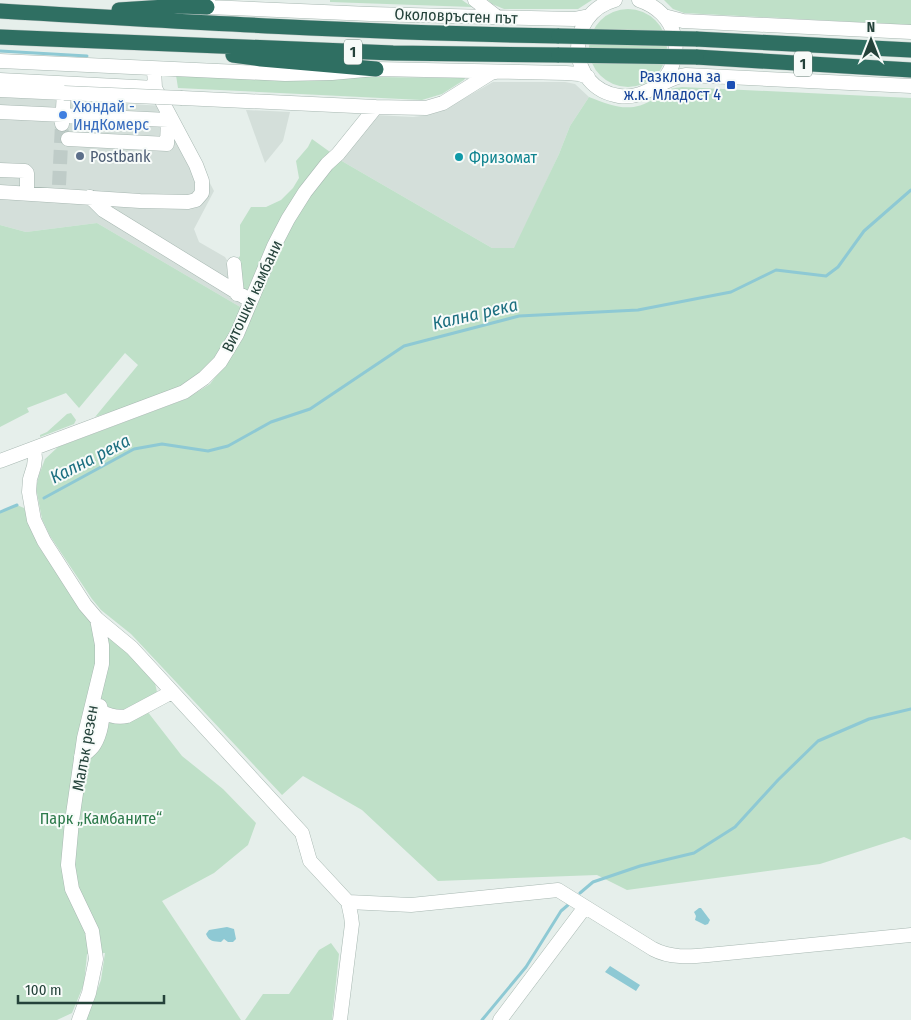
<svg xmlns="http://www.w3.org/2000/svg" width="911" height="1020" font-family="'Fira Sans Condensed',sans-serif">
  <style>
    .built { fill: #d4dfda }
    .green { fill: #bfe0c8 }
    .water { fill: #8ec9d4 }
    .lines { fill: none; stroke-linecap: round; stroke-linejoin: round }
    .stream { stroke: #8ec9d4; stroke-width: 3 }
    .minor-tunnel { stroke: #bfccc8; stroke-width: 14; stroke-dasharray: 14 7; stroke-linecap: butt }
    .minor-casing { stroke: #a8b8b2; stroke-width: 15 }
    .highway-casing { stroke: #c2cac8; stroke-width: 16 }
    .minor { stroke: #fff; stroke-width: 14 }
    .highway { stroke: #2f6f62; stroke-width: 15 }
    .minor-bridge-casing { stroke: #a8b8b2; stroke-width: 15; stroke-linecap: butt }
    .highway-bridge-casing { stroke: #c2cac8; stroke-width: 16; stroke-linecap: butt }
    .minor-bridge { stroke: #fff; stroke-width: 14 }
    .highway-bridge { stroke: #2f6f62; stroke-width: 15 }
    .transit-dot { fill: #1a4fb4; stroke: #f7fbf9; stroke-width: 2 }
    .shop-dot { fill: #3f7fe0; stroke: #f7fbf9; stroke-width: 2 }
    .service-dot { fill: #5c6f8a; stroke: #f7fbf9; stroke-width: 2 }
    .culture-dot { fill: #0f9aa8; stroke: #f7fbf9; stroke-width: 2 }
    .labels { text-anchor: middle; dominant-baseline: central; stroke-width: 4; stroke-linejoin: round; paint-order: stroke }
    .shield { fill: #f7fbf9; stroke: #637a73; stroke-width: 1 }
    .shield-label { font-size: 15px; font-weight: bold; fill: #24423a }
    .street-label { font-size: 16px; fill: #24423a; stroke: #f7fbf9 }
    .transit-label { font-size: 16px; fill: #164399; stroke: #f7fbf9; text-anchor: end }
    .shop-label { font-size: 16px; fill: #366cbe; stroke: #f7fbf9; text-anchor: start }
    .service-label { font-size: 16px; fill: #4e5e75; stroke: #f7fbf9; text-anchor: start }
    .culture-label { font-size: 16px; fill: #0d838f; stroke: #f7fbf9; text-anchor: start }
    .park-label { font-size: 16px; fill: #2d7a4b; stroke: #f7fbf9 }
    .water-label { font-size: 18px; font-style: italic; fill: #1c6f80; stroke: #f7fbf9 }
  </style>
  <rect width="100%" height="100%" fill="#e6efeb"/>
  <!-- built -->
  <path class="built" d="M493 82H565L575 84 589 97 570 126 559 154 515 248H492L340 160 375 115 413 117 428 115 442 111Z
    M0 97 165 106 181 127 214 191 194 229 199 242 225 257 230 265 237 264 242 308 97 223 26 232 0 225Z
    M246 110 290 112 283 141 265 163Z"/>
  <!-- green -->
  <path class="green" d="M330 0H462L472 7 330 2Z
    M488 0H592L578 9H504L492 4Z
    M664 0H911V25L684 13 673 9Z
    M589 48a39 39 0 1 1 78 0a39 39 0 1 1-78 0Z
    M176 75 465 78 464 80 442 94 422 100 178 88Z
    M682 87 911 98V840L904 837 820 864 627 890 597 875 438 881 362 810 303 776 282 795 131 634 101 610 92 599 50 536 42 519 36 488 39 475 45 459 58 447 186 399 210 384 224 366 276 250 309 194 340 160 492 248H514L559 154 570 126 589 97C613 106 630 114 654 99 667 91 665 89 682 87Z
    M312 139 330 152 317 168 250 290 245 293H240L237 259 240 256V225L251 207H266L281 200 293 188 299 178 296 161 308 147Z
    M97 223 242 308C233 324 225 344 214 359 186 394 136 403 95 417L138 365 125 353 79 408 66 393 27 408 29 412 0 427V225L26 232Z
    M71 413 76 420 74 424 40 437V435L47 432 67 414Z
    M17 505 24 508 39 547 85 613 92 625 122 645 155 683 157 692 147 711 182 756 223 789 256 823 248 845 214 873 162 901 241 1020H86L101 980 105 953 87 954 84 984 72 1013 57 1020H0V512Z
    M331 943 339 954 332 1020H245L263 994H289L319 950Z"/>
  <!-- water -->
  <path class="water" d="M699 908H701L710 920 708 924 705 925 695 920 696 916 694 912Z
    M227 927 234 929 236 939 233 942H228L224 939 221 942C214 941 209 942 206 934L209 930Z
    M610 966 640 985 636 991 605 972Z"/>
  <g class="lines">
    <!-- stream -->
    <path class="stream" d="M0 51 87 56
      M44 498 134 449 162 444 208 451 228 446 271 422 310 409 404 346 519 316 638 310 731 292 776 270 826 276 838 267 864 231 911 190
      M0 512 17 505
      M580 893 593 882 640 866 694 853 735 827 778 780 818 741 869 719 911 709
      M482 1020 526 967 561 911 568 905"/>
    <!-- minor-tunnel -->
    <path class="minor-tunnel" d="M59 185 62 124"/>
    <!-- minor casing -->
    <g class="minor-casing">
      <path id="minor" d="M208 0 207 7 370 14 574 19 589 16
        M475 0 497 17
        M615 0C564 14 566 88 619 96 645 100 662 78 686 75L911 86
        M639 0C676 12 688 53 661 83
        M664 16 683 21 911 32
        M0 61 285 74 332 73 376 69 566 73 579 74 588 77
        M0 80 155 88
        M0 90 64 93 62 124
        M182 98 376 107 426 108 443 103 491 73 496 72
        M0 112 168 120 167 144 68 139
        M0 170 25 171 27 173V193
        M0 192 140 201 188 202 196 200 202 193V181L196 165 155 88 154 69
        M90 197 103 210 251 301
        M234 264 237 294
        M34 449 35 458 34 466 30 479 29 492 34 520 44 541 85 605 97 619 132 648 302 833 310 861 348 902 351 916 352 924 340 1020
        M0 461 184 392 204 378 220 362 237 334 274 246 288 219 305 192 327 164 338 154 376 107
        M102 712C110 716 118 718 127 716L172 692
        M81 757C86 753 91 750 94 745 100 735 105 717 100 706
        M348 902 411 905 558 890 653 949C670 958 689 957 708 955L911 935
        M79 1020 89 993 96 959 92 931 72 889 68 865 72 821 84 738 102 664V645L97 619
        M500 1020 585 907"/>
    </g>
    <!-- highway casing -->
    <g class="highway-casing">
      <path id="highway" d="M119 10 181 6 207 7
        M0 11C186 22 372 33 559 36
        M0 37 393 53 559 55
        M696 39 911 50
        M233 55 261 59 376 69
        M696 57 911 70"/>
    </g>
    <!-- minor -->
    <use href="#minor" class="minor"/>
    <!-- highway -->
    <use href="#highway" class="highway"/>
    <!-- minor-bridge casing -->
    <g class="minor-bridge-casing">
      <path id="minor-bridge" d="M64 93 182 98"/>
    </g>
    <!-- highway-bridge casing -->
    <g class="highway-bridge-casing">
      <path id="highway-bridge" d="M559 36 696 39
        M559 55 696 57"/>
    </g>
    <!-- minor-bridge -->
    <use href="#minor-bridge" class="minor-bridge"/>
    <!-- highway-bridge -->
    <use href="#highway-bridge" class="highway-bridge"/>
  </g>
  <!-- markers -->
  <rect class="transit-dot" x="726" y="80" width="10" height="10" rx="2.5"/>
  <circle class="shop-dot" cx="63" cy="115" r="5"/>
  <circle class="service-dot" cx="80" cy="156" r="5"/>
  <circle class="culture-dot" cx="459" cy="157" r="5"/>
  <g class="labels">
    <!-- shield labels -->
    <g class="shield">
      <rect x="344" y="39.5" width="18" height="25" rx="4"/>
      <rect x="794" y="51.5" width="18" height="25" rx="4"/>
    </g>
    <g class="shield-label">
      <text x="353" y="52">1</text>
      <text x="803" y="64">1</text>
    </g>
    <!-- street labels -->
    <g class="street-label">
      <text transform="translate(456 16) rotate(2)">Околовръстен път</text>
      <text transform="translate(252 296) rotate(-65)">Витошки камбани</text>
      <text transform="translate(85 748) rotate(-80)">Малък резен</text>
    </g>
    <!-- transit labels -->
    <g class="transit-label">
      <text x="721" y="76">Разклона за<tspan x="721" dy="18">ж.к. Младост 4</tspan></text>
    </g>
    <!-- shop labels -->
    <g class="shop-label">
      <text x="73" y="106">Хюндай -<tspan x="73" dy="18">ИндКомерс</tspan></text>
    </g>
    <!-- service labels -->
    <g class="service-label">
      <text x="90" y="156">Postbank</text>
    </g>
    <!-- culture labels -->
    <g class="culture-label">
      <text x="469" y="157">Фризомат</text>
    </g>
    <!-- park labels -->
    <g class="park-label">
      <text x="101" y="818">Парк „Камбаните“</text>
    </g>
    <!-- water labels -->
    <g class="water-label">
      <text transform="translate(475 314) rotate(-13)">Кална река</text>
      <text transform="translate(90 459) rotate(-27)">Кална река</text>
    </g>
  </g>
  <!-- north arrow -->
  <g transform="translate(871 40)" stroke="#f7fbf9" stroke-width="4" paint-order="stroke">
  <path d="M0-4L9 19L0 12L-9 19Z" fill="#24423a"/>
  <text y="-8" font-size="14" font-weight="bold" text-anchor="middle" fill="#24423a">N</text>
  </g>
  <!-- scale -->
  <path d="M18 995v8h146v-8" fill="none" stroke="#24423a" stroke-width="2.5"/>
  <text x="25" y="995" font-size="15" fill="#24423a" stroke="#f7fbf9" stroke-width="4" paint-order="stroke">100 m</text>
</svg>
